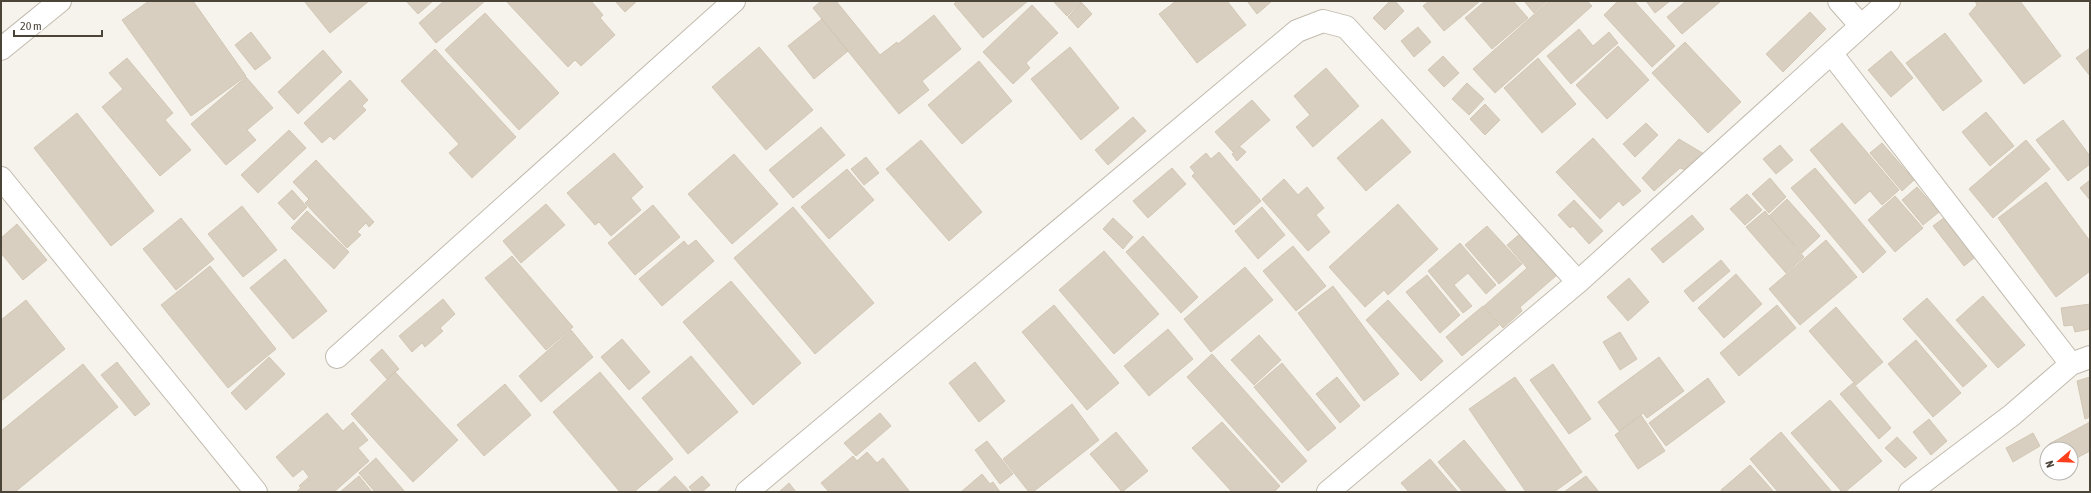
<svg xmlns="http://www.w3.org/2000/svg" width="2091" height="493" font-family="'Asap Condensed',sans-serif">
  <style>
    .building { fill: #d8cfc1; stroke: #d3c7b4 }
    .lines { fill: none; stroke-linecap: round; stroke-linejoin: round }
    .street-casing { stroke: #c2bbae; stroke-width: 24 }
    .street { stroke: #fff; stroke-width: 22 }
  </style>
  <rect width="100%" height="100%" fill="#f6f3ec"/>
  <!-- building -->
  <path class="building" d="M149 1H193L246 76 191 116 122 20Z
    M304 1H369L330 33Z
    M406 1H433L418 14Z
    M444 1H485L436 43 419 23Z
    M506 1H591L603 15 600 18 615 35 581 66 575 60 568 67Z
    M615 1H637L625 12Z
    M821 1H836L880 55 897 42 898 44 934 15 961 49 922 81 929 90 899 114 813 8Z
    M957 1H1028L983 38 954 4Z
    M1053 1H1083L1067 16Z
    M1176 1H1227L1246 25 1197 63 1159 14Z
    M1247 1H1272L1257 14Z
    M1390 1H1395L1404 11 1385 30 1373 18Z
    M1429 1H1480L1444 31 1423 6Z
    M1485 1H1515L1514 2 1528 18 1492 49 1465 18Z
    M1524 1H1547L1534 13Z
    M1549 1H1587L1592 6 1495 93 1473 69Z
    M1618 1H1634L1675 46 1652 67 1604 15Z
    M1646 1H1670L1655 13Z
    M1686 1H1721L1682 34 1667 17Z
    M1975 1H2020L2061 56 2024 84 1969 14 1977 5Z
    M1082 3 1092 14 1078 28 1068 17Z
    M1032 5 1058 33 1026 63 1030 68 1013 84 983 52Z
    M1810 12 1826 29 1783 72 1766 54Z
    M485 13 559 93 519 130 445 50Z
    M822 19 848 51 814 79 788 46Z
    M1418 27 1431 42 1414 57 1401 41Z
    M1579 29 1593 46 1609 32 1618 43 1571 84 1547 56Z
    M251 32 271 58 255 70 235 45Z
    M1945 33 1982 81 1943 111 1906 63Z
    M1685 42 1741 102 1708 133 1652 73Z
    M1618 46 1649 80 1607 119 1576 85Z
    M759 47 813 110 766 150 712 87Z
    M1070 47 1119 108 1081 140 1031 79Z
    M2090 48V76L2076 58Z
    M435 49 516 137 472 178 449 153 459 144 401 81Z
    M323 50 342 72 298 114 278 92Z
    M1891 51 1913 78 1891 97 1868 70Z
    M1443 56 1459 73 1444 87 1428 70Z
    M127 58 173 113 165 120 191 150 160 176 102 107 123 89 109 73Z
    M1538 58 1576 104 1542 133 1504 88Z
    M979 61 1012 101 962 144 928 105Z
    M1326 68 1359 106 1313 147 1296 127 1310 115 1294 96Z
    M246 77 273 108 247 130 256 140 226 165 191 124Z
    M350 80 368 100 362 106 366 110 334 140 330 136 322 143 304 123Z
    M1467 83 1484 99 1469 115 1452 99Z
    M1252 100 1270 120 1233 152 1215 132Z
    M1485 104 1500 120 1485 135 1470 119Z
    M1986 112 2014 146 1990 166 1962 132Z
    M77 113 154 211 111 246 34 148Z
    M1133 117 1146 131 1108 165 1095 150Z
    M1382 119 1411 152 1366 191 1337 158Z
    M2063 120 2090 156V164L2068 181 2036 140Z
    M1646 123 1658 135 1635 157 1623 144Z
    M1842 123 1899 190 1882 205 1870 191 1855 204 1810 150Z
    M821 127 845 155 793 198 769 170Z
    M289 130 306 148 258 193 241 175Z
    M1593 138 1641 191 1623 206 1619 201 1600 219 1556 172Z
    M1679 139 1704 154 1686 170 1680 168 1654 191 1642 178Z
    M921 140 982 212 949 241 886 169Z
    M2026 140 2050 169 1993 218 1969 189Z
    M1882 143 1914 180 1902 191 1870 153Z
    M1780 145 1793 160 1776 174 1763 159Z
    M1240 147 1246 152 1237 161 1232 154Z
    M1219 152 1261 201 1234 225 1192 176 1195 173 1190 167 1206 153 1211 159Z
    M614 153 643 187 631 198 641 210 611 236 599 222 595 225 567 193Z
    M734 154 778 204 732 244 688 194Z
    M866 157 879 173 864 185 851 169Z
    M316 160 374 222 369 227 366 223 357 232 361 235 347 248 305 203 309 199 293 182Z
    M1172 168 1186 184 1148 218 1133 201Z
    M1815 168 1886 252 1863 273 1791 188Z
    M847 169 874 200 829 239 801 207Z
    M1770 178 1786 197 1769 213 1752 194Z
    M1284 179 1298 195 1307 187 1324 208 1316 215 1330 232 1308 251 1262 199Z
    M2090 180V200L2080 188Z
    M2046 182 2090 241V271L2056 297 1998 218Z
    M1917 187 1939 212 1923 225 1902 200Z
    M292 190 307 207 294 220 278 203Z
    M1747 194 1762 210 1745 225 1730 209Z
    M1895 196 1923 228 1895 252 1868 220Z
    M1787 199 1820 236 1802 253 1769 216Z
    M1574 200 1603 231 1589 244 1573 226 1570 228 1558 215Z
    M546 204 565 225 521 263 503 241Z
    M1398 204 1438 249 1388 295 1384 290 1365 307 1329 267Z
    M653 205 680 237 635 275 608 243Z
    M242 206 277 250 243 277 208 234Z
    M793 207 874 303 815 354 734 258Z
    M1262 207 1285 235 1258 259 1235 231Z
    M307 211 349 252 334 269 291 228Z
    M1765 211 1804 257 1786 273 1746 227Z
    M1949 214 1979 254 1964 266 1933 226Z
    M1692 215 1704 229 1663 263 1651 249Z
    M181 218 214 259 176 290 143 249Z
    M1113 218 1133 237 1123 249 1103 229Z
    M17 224 47 260 23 280 1 253V238Z
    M1487 226 1522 264 1499 284 1465 245Z
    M1521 233 1557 275 1520 307 1522 311 1503 328 1484 306 1527 268 1507 245Z
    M1143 236 1198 297 1181 313 1126 252Z
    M696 240 714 261 662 306 639 279 684 241 688 246Z
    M1826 240 1857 277 1800 325 1769 289Z
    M1460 243 1496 285 1486 294 1468 273 1454 285 1472 306 1463 313 1428 271Z
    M1293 246 1326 286 1296 311 1263 271Z
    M1104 251 1159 314 1114 354 1059 290Z
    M512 256 573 327 546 350 485 278Z
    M285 259 327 311 293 339 250 288Z
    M1721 260 1730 271 1693 302 1684 291Z
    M210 266 276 349 228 388 161 305Z
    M1245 267 1273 300 1211 352 1184 319Z
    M1736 274 1762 304 1724 338 1698 308Z
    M1427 275 1460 315 1440 333 1406 292Z
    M1629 278 1649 302 1628 321 1607 297Z
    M731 281 801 363 753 405 683 322Z
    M1333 286 1399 374 1364 401 1298 313Z
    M1983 296 2025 345 1998 368 1956 320Z
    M1927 298 1987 366 1963 387 1903 319Z
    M443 299 455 314 440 328 443 331 425 347 422 343 412 352 399 336Z
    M26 300 65 349 1 401V320Z
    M1388 300 1443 361 1421 381 1366 320Z
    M2090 304V329L2075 332 2073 325 2064 326 2061 308Z
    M1054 305 1119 383 1087 410 1022 332Z
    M1777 305 1796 328 1739 376 1720 353Z
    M1483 306 1499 325 1462 356 1446 337Z
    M1836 307 1883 362 1856 385 1809 331Z
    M1168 329 1193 359 1149 396 1124 366Z
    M571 330 593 357 541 402 519 376Z
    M1620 332 1637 359 1620 370 1603 342Z
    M1259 335 1281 360 1254 385 1231 360Z
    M622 339 650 372 629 390 601 357Z
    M1916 340 1961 393 1933 417 1888 364Z
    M382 349 399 369 387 379 370 360Z
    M1212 354 1307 461 1282 483 1187 377Z
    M691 356 738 412 688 454 642 398Z
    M269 357 285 374 246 410 231 393Z
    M1659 357 1684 391 1647 418 1643 413 1619 431 1598 402Z
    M117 362 150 404 135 416 101 375Z
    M975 362 1005 401 979 422 949 383Z
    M1282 363 1336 428 1308 451 1254 387Z
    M83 364 118 407 15 492H1V431Z
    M1553 364 1591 419 1569 434 1530 380Z
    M395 372 458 440 413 482 351 414Z
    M600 372 673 459 634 492H620L553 412Z
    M1337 377 1360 406 1340 423 1316 394Z
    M1515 377 1582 472 1554 492H1526L1469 409Z
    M2090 377V417L2085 419 2077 381Z
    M1708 378 1725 402 1666 446 1649 423Z
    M1853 383 1891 428 1879 439 1840 394Z
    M505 384 531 415 484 456 457 425Z
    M1830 400 1882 461 1845 492H1842L1791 433Z
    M1072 404 1099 440 1033 492H1029L1003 459Z
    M327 413 343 431 353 422 368 440 358 448 369 461 334 492H296L301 488 299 486 309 477 303 469 293 477 276 457Z
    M880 413 891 426 856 456 844 443Z
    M1641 415 1665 451 1638 469 1615 435Z
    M1929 419 1947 441 1931 455 1913 432Z
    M1222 422 1280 486 1274 492H1232L1192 448Z
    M2090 422V451L2071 461V449H2051L2049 444Z
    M1116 432 1148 471 1122 492 1090 454Z
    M1781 432 1832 492H1778L1750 459Z
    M2033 433 2040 446 2013 462 2006 448Z
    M1897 437 1917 458 1905 468 1885 448Z
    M1464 440 1507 492H1463L1438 462Z
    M987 441 1013 474 1000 484 975 450Z
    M867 452 877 463 883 458 910 492H829L821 483 853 456 857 461Z
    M376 458 405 492H375L359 473Z
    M1430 459 1458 492H1409L1401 483Z
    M1750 465 1774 492H1722L1721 490Z
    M982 474 990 484 993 482 1000 492H961Z
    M359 476 372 492H340Z
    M675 476 690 492H657Z
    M702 476 710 485 702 492H693L689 487Z
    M1586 476 1599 492H1564Z
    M789 483 796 492H779Z"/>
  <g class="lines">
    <!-- street casing -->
    <g class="street-casing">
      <path id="street" d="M1861 26 1889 1
        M1 49 60 1
        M1831 53 2071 364
        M1 178 256 492
        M337 357 734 1
        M747 492 1297 31 1323 21 1346 27 1578 282
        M1328 492 1578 282 1861 26 1839 1
        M1910 492 2012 415 2071 364 2090 357"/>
    </g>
    <!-- street -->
    <use href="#street" class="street"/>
  </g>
  <!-- border -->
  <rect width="2091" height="493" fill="none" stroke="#4b4439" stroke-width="4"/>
  <!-- north arrow -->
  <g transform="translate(2059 461) rotate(251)"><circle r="19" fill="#ffffff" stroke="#b7b4b0"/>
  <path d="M0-3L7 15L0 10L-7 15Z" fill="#fc3f1d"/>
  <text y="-6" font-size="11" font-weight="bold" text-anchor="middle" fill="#4b4439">N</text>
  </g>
  <!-- scale -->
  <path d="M14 30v6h88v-6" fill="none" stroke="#4b4439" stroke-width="2"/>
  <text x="20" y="30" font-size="12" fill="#4b4439" stroke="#ffffff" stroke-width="3" paint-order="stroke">20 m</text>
</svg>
